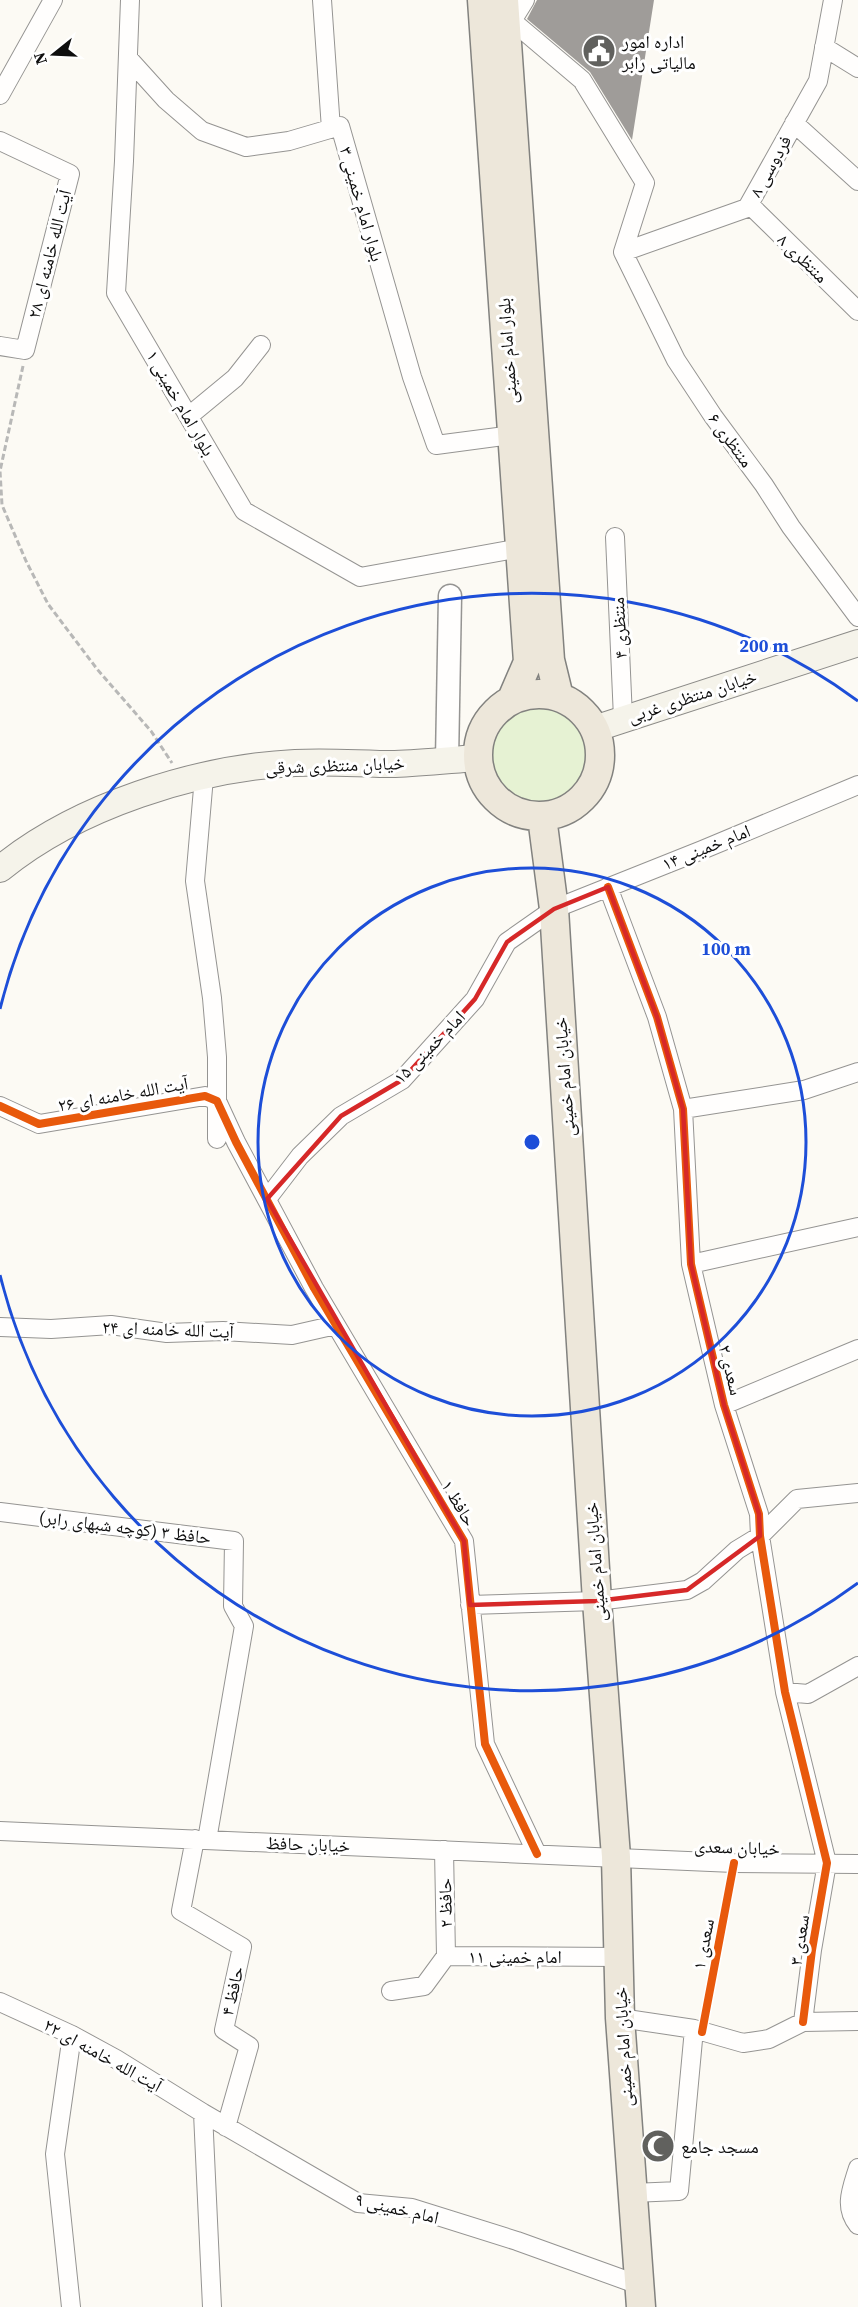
<svg xmlns="http://www.w3.org/2000/svg" width="858" height="2307" font-family="'Source Serif 4','Noto Naskh Arabic',serif">
  <style>
    .green { fill: #e6f2d3 }
    .building { fill: #9f9c99 }
    .lines { fill: none; stroke-linecap: round; stroke-linejoin: round }
    .minor-casing { stroke: #959492; stroke-width: 20 }
    .tertiary-casing { stroke: #959492; stroke-width: 25 }
    .secondary-casing { stroke: #8c8b88; stroke-width: 28 }
    .primary-casing { stroke: #82827f; stroke-width: 31 }
    .path { stroke: #b8b8b7; stroke-width: 3; stroke-dasharray: 6 3; stroke-linecap: butt }
    .minor { stroke: #fffefd; stroke-width: 18 }
    .tertiary { stroke: #fffefd; stroke-width: 22 }
    .secondary { stroke: #f5f3ea; stroke-width: 26 }
    .primary { stroke: #ede7da; stroke-width: 28 }
    .cycleway-casing { stroke: #fff; stroke-width: 11 }
    .cycleway { stroke: #e8590c; stroke-width: 8 }
    .marked { fill: none; stroke: #d62828; stroke-width: 4.5; stroke-linejoin: round }
    .ring { fill: none; stroke: #1d4ed8; stroke-width: 3 }
    .labels { text-anchor: middle; dominant-baseline: central; stroke-width: 6; stroke-linejoin: round; paint-order: stroke }
    .poi-label { font-size: 18px; fill: #0e0e0e; stroke: #fff; text-anchor: start }
    .street-label { font-size: 18px; fill: #0e0e0e; stroke: #fff }
    .centre { fill: #1d4ed8; stroke: #fff; stroke-width: 3 }
    .ring-label { font-size: 18px; text-anchor: middle; font-weight: bold; fill: #1d4ed8; stroke: #fff; stroke-width: 6; stroke-linejoin: round; paint-order: stroke }
  </style>
  <rect width="100%" height="100%" fill="#fcfaf4"/>
  <!-- green -->
  <path class="green" d="M488 755a51 51 0 1 1 102 0a51 51 0 1 1-102 0Z"/>
  <!-- building -->
  <path class="building" d="M537 0H654L632 140 590 72 527 19Z"/>
  <g class="lines">
    <!-- minor casing -->
    <g class="minor-casing">
      <path id="minor" d="M130 0 124 161 116 293 244 511 360 577 520 548
        M322 0 331 129
        M505 15 582 80 645 183 623 252
        M512 21 525 0
        M824 47 858 68
        M128 58 166 100 202 131 246 147 289 141 340 126 412 377 436 445 512 435
        M0 95 53 0
        M794 123 858 181
        M0 141 70 174 25 350 0 346
        M749 204 858 311
        M623 252 676 360 713 416 764 485 791 527 858 617
        M623 252 747 208 818 81 833 0
        M189 416 235 378 261 345
        M615 537 623 718
        M204 777 195 881 212 998 217 1057V1139
        M608 887 657 1017 683 1109 691 1264 724 1405 759 1514 760 1536 785 1692 827 1863 812 1950 803 2022
        M0 1106 39 1124 205 1096 217 1101 236 1142 314 1288 464 1541 485 1744 537 1854
        M683 1109 804 1090 858 1072
        M267 1199 300 1156 341 1116 402 1080 475 999 507 942 554 909 702 850 858 785
        M691 1264 858 1227
        M0 1327 51 1329 111 1325 167 1333 223 1331 292 1335 336 1325
        M724 1405 858 1349
        M0 1512 234 1541 233 1606 244 1626 207 1840
        M470 1605 597 1601 687 1590 703 1581 737 1550 760 1536 797 1499 858 1493
        M785 1692 808 1694 858 1666
        M0 1831 734 1863 858 1864
        M195 1839 181 1911 242 1947 224 2030 249 2046 226 2127
        M444 1850 446 1956
        M391 1991 424 1986 446 1956 618 1957
        M0 2002 72 2035 116 2059 203 2113 358 2203 412 2208 517 2241 639 2285
        M620 2018 694 2029 743 2043 769 2039 803 2022 858 2021
        M203 2113 212 2307
        M858 2168C852 2188 843 2207 858 2225
        M632 2193 679 2191 694 2029
        M71 2307 55 2154 72 2035"/>
    </g>
    <!-- tertiary casing -->
    <g class="tertiary-casing">
      <path id="tertiary" d="M447 760 450 596"/>
    </g>
    <!-- secondary casing -->
    <g class="secondary-casing">
      <path id="secondary" d="M594 729 858 643
        M0 869C77 806 196 768 295 763 328 761 362 764 395 764 422 763 450 760 477 758"/>
    </g>
    <!-- primary casing -->
    <g class="primary-casing">
      <path id="primary" d="M482 0 528 662 512 699
        M504 0 550 660 559 697
        M478 755a61 61 0 1 1 122 0a61 61 0 1 1-122 0Z
        M542 817 554 909 597 1601 616 1857 620 2018 641 2307"/>
    </g>
    <!-- path -->
    <path class="path" d="M23 366 0 471 2 505 26 561 48 604 97 669 151 731 172 763"/>
    <!-- minor -->
    <use href="#minor" class="minor"/>
    <!-- tertiary -->
    <use href="#tertiary" class="tertiary"/>
    <!-- secondary -->
    <use href="#secondary" class="secondary"/>
    <!-- primary -->
    <use href="#primary" class="primary"/>
    <!-- cycleway casing -->
    <g class="cycleway-casing">
      <path id="cycleway" d="M608 887 657 1017 683 1109 691 1264 724 1405 759 1514 760 1536 785 1692 827 1863 812 1950 803 2022
        M0 1106 39 1124 205 1096 217 1101 236 1142 314 1288 464 1541 485 1744 537 1854
        M702 2032 734 1863"/>
    </g>
    <!-- cycleway -->
    <use href="#cycleway" class="cycleway"/>
  </g>
  <!-- marked area -->
  <path class="marked" d="M608 887 657 1017 683 1109 691 1264 724 1405 759 1514 760 1536 687 1590 597 1601 470 1605 464 1541 267 1199 341 1116 402 1080 475 999 507 942 554 909Z"/>
  <!-- distance rings -->
  <g class="ring">
    <circle cx="532" cy="1142" r="274"/>
    <path d="M858 1583A548 548 0 0 1 0 1275M0 1009A548 548 0 0 1 858 701"/>
  </g>
  <!-- icons -->
  <defs>
    <g id="civic-disc" transform="scale(1.725)"><circle r="9.5" fill="#61615e" stroke="#fff"/><path d="M-.6-6.5H3V-4.5H.6V-3L4-1V1h2V6H-6V1h2V-1L-.6-3ZM-1.2 2.5V6h2.4V2.5Z" fill="#fff"/></g>
    <g id="mosque-disc" transform="scale(1.725)"><circle r="9.5" fill="#61615e" stroke="#fff"/><path d="M3.5-4.9A6 6 0 1 0 3.5 4.9A5 5 0 1 1 3.5-4.9Z" fill="#fff"/></g>
  </defs>
  <g fill-rule="evenodd">
    <use href="#civic-disc" x="599" y="51"/>
    <use href="#mosque-disc" x="658" y="2146"/>
  </g>
  <g class="labels">
    <!-- poi labels -->
    <g class="poi-label">
      <text x="622" y="41">اداره امور<tspan x="622" dy="21">مالیاتی رابر</tspan></text>
      <text x="681" y="2146">مسجد جامع</text>
    </g>
    <!-- street labels -->
    <g class="street-label">
      <text transform="translate(770 166) rotate(-61)">فردوسی ۸</text>
      <text transform="translate(362 204) rotate(74)">بلوار امام خمینی ۳</text>
      <text transform="translate(49 254) rotate(-76)">آیت الله خامنه ای ۲۸</text>
      <text transform="translate(803 258) rotate(44)">منتظری ۸</text>
      <text transform="translate(507 351) rotate(-94)">بلوار امام خمینی</text>
      <text transform="translate(181 403) rotate(60)">بلوار امام خمینی ۱</text>
      <text transform="translate(731 440) rotate(54)">منتظری ۶</text>
      <text transform="translate(619 628) rotate(-93)">منتظری ۴</text>
      <text transform="translate(692 696) rotate(-18)">خیابان منتظری غربی</text>
      <text transform="translate(335 765) rotate(-2)">خیابان منتظری شرقی</text>
      <text transform="translate(706 847) rotate(-22)">امام خمینی ۱۴</text>
      <text transform="translate(429 1047) rotate(-46)">امام خمینی ۱۵</text>
      <text transform="translate(564 1077) rotate(-94)">خیابان امام خمینی</text>
      <text transform="translate(123 1094) rotate(-10)">آیت الله خامنه ای ۲۶</text>
      <text transform="translate(168 1329) rotate(2)">آیت الله خامنه ای ۲۴</text>
      <text transform="translate(731 1370) rotate(76)">سعدی ۲</text>
      <text transform="translate(459 1503) rotate(59)">حافظ ۱</text>
      <text transform="translate(125 1527) rotate(7)">حافظ ۳ (کوچه شبهای رابر)</text>
      <text transform="translate(595 1562) rotate(-94)">خیابان امام خمینی</text>
      <text transform="translate(308 1844) rotate(2)">خیابان حافظ</text>
      <text transform="translate(737 1847) rotate(2)">خیابان سعدی</text>
      <text transform="translate(445 1903) rotate(-91)">حافظ ۲</text>
      <text transform="translate(799 1940) rotate(-81)">سعدی ۳</text>
      <text transform="translate(703 1944) rotate(-79)">سعدی ۱</text>
      <text x="515" y="1956">امام خمینی ۱۱</text>
      <text transform="translate(232 1991) rotate(-77)">حافظ ۴</text>
      <text transform="translate(623 2047) rotate(-93)">خیابان امام خمینی</text>
      <text transform="translate(103 2055) rotate(29)">آیت الله خامنه ای ۲۲</text>
      <text transform="translate(397 2208) rotate(13)">امام خمینی ۹</text>
    </g>
  </g>
  <circle cx="532" cy="1142" r="9" class="centre"/>
  <g class="ring-label">
    <text x="764" y="652">200 m</text>
    <text x="726" y="955">100 m</text>
  </g>
  <!-- north arrow -->
  <g transform="translate(54 54) rotate(252)" stroke="#ffffff" stroke-width="4.5" paint-order="stroke">
  <path d="M0-4.5L10 22L0 15L-10 22Z" fill="#0e0e0e"/>
  <text y="-9" font-size="16" font-weight="bold" text-anchor="middle" fill="#0e0e0e">N</text>
  </g>
</svg>
